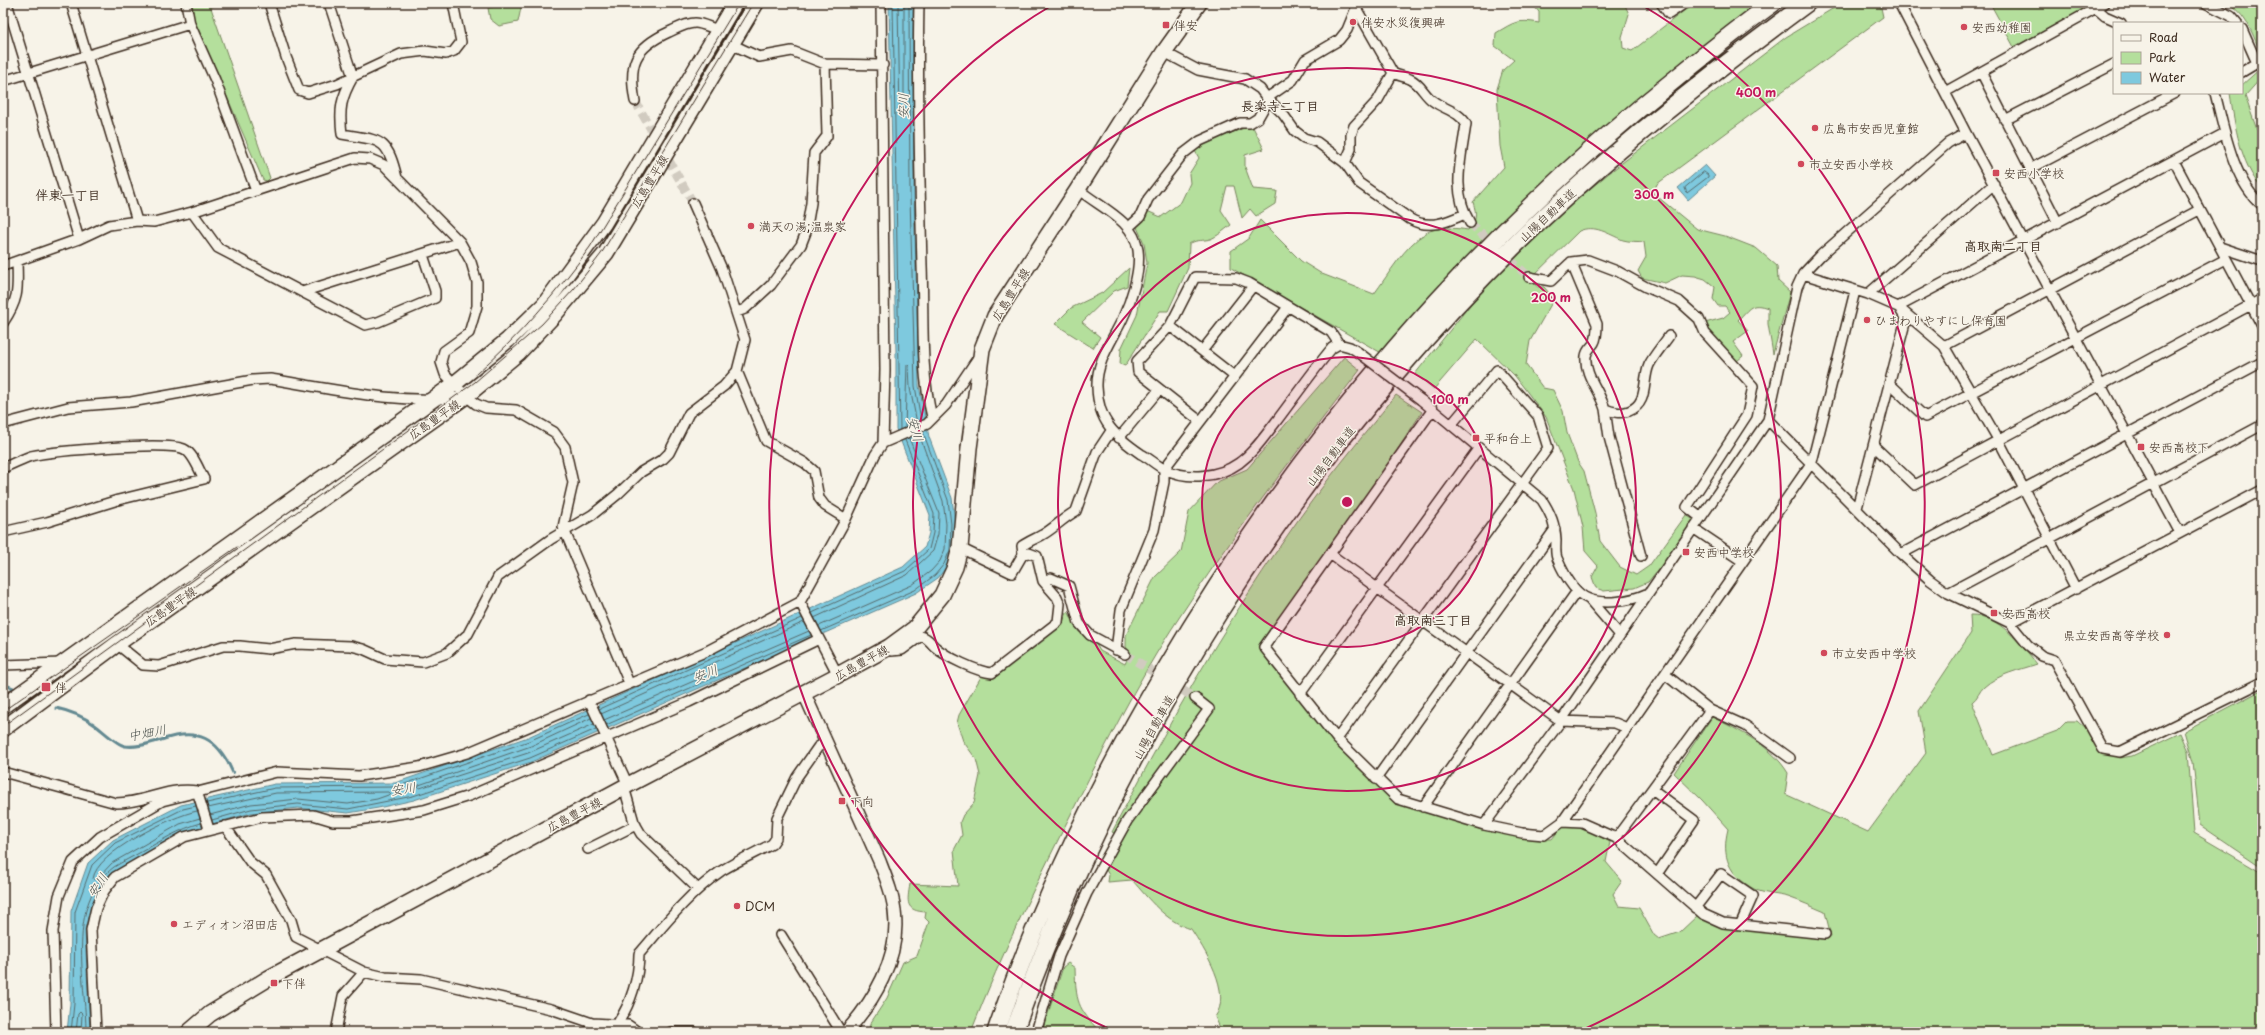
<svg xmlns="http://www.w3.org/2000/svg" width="2265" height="1035" font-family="'Playpen Sans','Klee One',sans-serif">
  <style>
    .green { fill: #b4df9c; stroke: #78845d }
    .water { fill: #7ec9de; stroke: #638991 }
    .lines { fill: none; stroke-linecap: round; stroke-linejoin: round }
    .shore { stroke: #566a6b; stroke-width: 1 }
    .stream { stroke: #638991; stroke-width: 3 }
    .minor-tunnel { stroke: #d1cbc0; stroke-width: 9; stroke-dasharray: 9 4.5; stroke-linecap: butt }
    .minor-casing { stroke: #3b2a1e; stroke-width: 12 }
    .tertiary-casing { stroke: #3b2a1e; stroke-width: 15 }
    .primary-casing { stroke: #3b2a1e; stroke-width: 18 }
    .motorway-casing { stroke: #3b2a1e; stroke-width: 20 }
    .minor { stroke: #f7f3e8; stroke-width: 9 }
    .tertiary { stroke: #f7f3e8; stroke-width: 12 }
    .primary { stroke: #f7f3e8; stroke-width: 15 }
    .motorway { stroke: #f7f3e8; stroke-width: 17 }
    .tram { stroke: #3b2a1e; stroke-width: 1 }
    .minor-bridge-casing { stroke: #3b2a1e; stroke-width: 12; stroke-linecap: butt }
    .minor-bridge { stroke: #f7f3e8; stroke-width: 9 }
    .ring { fill: none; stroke: #c2185b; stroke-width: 2 }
    .poi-dot { fill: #d1495b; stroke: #f7f3e8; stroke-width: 1.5 }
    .labels { text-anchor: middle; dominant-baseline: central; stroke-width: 3; stroke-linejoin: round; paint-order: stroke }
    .poi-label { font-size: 12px; fill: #3b2a1e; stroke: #f7f3e8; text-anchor: start }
    .street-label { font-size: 12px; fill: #3b2a1e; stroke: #f7f3e8 }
    .neighbourhood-label { font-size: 13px; font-weight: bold; fill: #3b2a1e; stroke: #f7f3e8 }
    .water-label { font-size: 13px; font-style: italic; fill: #4c524e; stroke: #f7f3e8 }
    .centre { fill: #c2185b; stroke: #f7f3e8; stroke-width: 2 }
    .ring-label { font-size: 12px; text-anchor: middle; font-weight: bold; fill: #c2185b; stroke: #f7f3e8; stroke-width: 3; stroke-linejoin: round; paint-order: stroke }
  </style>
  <rect width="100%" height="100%" fill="#f7f3e8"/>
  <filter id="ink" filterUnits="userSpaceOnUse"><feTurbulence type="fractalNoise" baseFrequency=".025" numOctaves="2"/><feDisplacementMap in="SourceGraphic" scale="8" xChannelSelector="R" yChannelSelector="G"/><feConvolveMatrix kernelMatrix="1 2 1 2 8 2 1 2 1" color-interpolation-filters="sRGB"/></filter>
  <g filter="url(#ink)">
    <!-- green -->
    <path class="green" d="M190 3H214L211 8 270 178 267 181 263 180 190 11Z
      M495 3H522L518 22 499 26 490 19 488 8 493 7Z
      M1526 3H1624L1629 14 1622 37 1623 48 1632 51 1694 3H1760L1651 91 1385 355 1231 268V251L1249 238 1260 220 1301 261 1322 274 1374 294C1389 274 1404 246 1426 233 1437 226 1456 228 1468 230 1477 220 1477 215 1473 202L1504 167 1500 146 1497 89 1503 70 1514 60 1495 46 1496 33C1514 22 1518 19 1539 23V12L1533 5Z
      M1842 3H1880L1883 17 1657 184 1653 193 1697 229 1725 236 1756 248 1777 266 1778 281 1790 292 1773 354 1768 324V308C1751 302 1750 308 1738 320L1748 331 1733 342 1743 356 1737 361 1708 331 1705 323 1723 318 1730 312 1725 306H1718L1713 299 1715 287 1705 279 1695 276 1682 275 1665 283 1642 278 1638 271 1646 257 1644 242C1638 241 1629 242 1623 240 1608 234 1595 224 1579 231L1529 280 1538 287H1544L1554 299 1530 341 1526 365 1543 388 1553 390 1563 411 1567 433 1578 462 1584 471 1595 513 1600 541 1620 567 1636 575 1649 566 1686 515 1694 520 1666 560 1648 582 1634 588 1604 591 1596 588 1592 577 1598 566 1585 551 1583 527 1574 489 1546 417 1515 376 1477 339 1434 389 1415 374 1502 265 1548 224 1609 173 1786 37Z
      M1990 3H2096L2014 47Z
      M2226 3H2262V56C2253 36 2247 13 2226 3Z
      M2262 67V77L2245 96 2262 144V189C2240 162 2235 127 2230 93H2242V85Z
      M1252 125 1264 149 1245 155V167L1253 189 1277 191 1275 204 1256 216 1250 209 1242 218 1234 186H1227L1221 210 1231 225C1224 230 1214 240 1205 240 1198 241 1196 240 1189 244L1188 268 1168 311H1160L1125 366 1120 364 1121 349 1137 315 1147 263 1144 243 1136 225 1147 211 1161 217 1181 202 1190 183 1189 174 1199 158 1195 151 1203 144Z
      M1129 268 1127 286 1114 291 1082 322 1100 337 1093 348 1055 324 1071 308 1102 293Z
      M1344 357 1360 370C1294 455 1229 540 1171 630 1136 684 1107 743 1078 800 1040 876 1002 952 971 1032H869L870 1024 887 998 903 962 917 956 929 922 925 918 926 912C905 911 907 902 910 884L958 886 954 850 962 835 960 822 963 815 974 803 980 775 976 759 963 741 957 723 959 715 982 675 1001 671 1007 667 1062 623 1068 611 1079 632 1094 641 1100 651 1125 664 1130 653 1126 647V635L1155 577 1181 552 1189 512 1217 482 1247 469Z
      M1396 395 1422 412 1330 553 1262 645 1296 696 1394 799 1419 810 1532 839H1552L1563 825H1580L1610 842 1606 862 1622 881 1613 894 1619 906 1639 908 1654 935 1659 939 1680 932 1698 915 1831 936 1825 912C1813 907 1800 901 1788 897 1777 894 1764 894 1754 889 1729 875 1721 857 1728 829L1702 800 1674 773 1712 717C1740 731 1771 745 1788 773L1785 794 1868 832 1926 753 1919 711 1971 633 1970 615C1998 614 2021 644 2037 664 2020 670 1998 674 1984 687 1979 691 1978 698 1972 702L1993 755 2057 731 2067 721H2077L2086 729 2097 747 2120 758 2132 756 2180 733 2188 751 2194 833 2262 873V1032H1222L1215 1017C1233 993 1204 949 1191 929 1165 921 1149 899 1132 880L1108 882 1109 875 1106 870 1122 837 1112 832C1165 730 1221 630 1287 536 1320 487 1359 441 1396 395Z
      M2262 690V867L2200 825 2193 762 2184 731Z
      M1068 963 1075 968C1076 1002 1077 1007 1100 1032H1042L1063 967Z"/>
    <!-- water -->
    <path class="water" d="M889 3H913L914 195 919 386 929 437 952 498 955 523 954 551 947 566 938 578 916 593 531 762 414 800 378 808 348 813 298 808 251 813 184 832 116 871 101 887 90 909 85 930 90 1032H67L70 1004 71 911 88 863 113 840 181 805 275 784 395 783 528 737 903 567 925 547 929 533 930 515 896 429V352Z
      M1705 165 1715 176 1688 200 1678 188Z"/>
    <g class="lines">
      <!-- shore -->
      <path class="shore" d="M893 3 900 430
        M898 3 900 118 902 120 904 118V3
        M909 3 910 196 915 386 921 420
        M1704 172 1708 175V177L1687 193 1685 188Z
        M905 428 907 364 909 366 910 388 917 423
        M812 613 905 571 929 549 933 533 934 514 905 440
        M814 618 907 575 933 551 938 534 939 513 909 438
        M819 626 912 585 931 571 940 561 945 549 946 524 943 501 919 434
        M821 631 915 590 935 575 944 564 950 550 951 524 948 500 923 432
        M599 709 802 618
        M601 714 804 622
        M591 718 531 746 419 785 418 787 420 788 528 753 594 724
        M604 720 809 631
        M606 725 811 635
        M207 803 275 788 396 787 529 741 589 714
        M208 808 276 793 389 792 391 794 377 799 348 804 298 799 251 804 210 815
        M197 811C172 816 96 852 93 879L96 880 112 863 180 824 200 818
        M212 820 251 809 298 804 348 809 413 796 530 758 596 729
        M71 1032 74 1004 75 912 92 865 115 843 183 809 196 806
        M76 1032 78 1014 80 1012 82 1014 81 1032
        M86 1032C86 980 65 904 114 867 122 862 132 857 141 852 161 841 179 829 201 823"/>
      <!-- stream -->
      <path class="stream" d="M3 684 13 688
        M56 708C70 711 83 716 95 725 102 730 117 745 125 746 137 748 150 743 161 740 198 727 218 738 233 773"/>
      <!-- minor-tunnel -->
      <path class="minor-tunnel" d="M635 101 693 203
        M1470 223 1529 277
        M1125 654 1195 698"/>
      <!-- minor casing -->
      <g class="minor-casing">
        <path id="minor" d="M7 3 79 239
          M71 3 137 221
          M186 3 190 24 215 80 256 191
          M269 3 286 57 299 90 308 93 337 84 401 54 425 51 446 54 454 51 461 42 453 3
          M329 3 353 77C341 98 339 109 342 134 380 141 387 136 397 178
          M919 3C917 91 920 178 922 266 924 316 920 369 932 417
          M1661 3 1669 14 1685 3
          M1899 3 1966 133 2180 533
          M2205 3 2231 16 2237 23
          M1356 4V8L1393 73C1398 76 1404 76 1410 79 1421 84 1424 95 1433 101 1444 109 1460 112 1466 124 1461 160 1451 190 1470 223
          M1356 8 1347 30 1339 40 1305 60 1293 80 1267 98 1283 114 1295 131 1304 138 1317 142 1345 163 1359 183 1410 219C1429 230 1447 222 1465 214
          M2097 9 2105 16 2121 23
          M2242 29 2257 63 2242 72
          M731 44 759 57 792 51 825 64 883 65
          M1981 72 2058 223
          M3 81 190 24
          M1945 92 2105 3
          M2215 93C2224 128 2233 181 2262 205
          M635 101C628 64 634 48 669 32 676 29 686 23 695 23 702 23 711 28 719 30
          M2005 120 2114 64
          M2174 161 2262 326
          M1345 163 1351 149V135L1354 126 1378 100 1393 73
          M2030 169 2175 93
          M1078 189C1099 207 1134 220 1138 250 1141 271 1131 301 1122 320 1112 341 1096 362 1097 387 1098 422 1115 436 1141 454 1149 458 1156 465 1164 469 1187 480 1218 478 1239 463 1254 452 1264 437 1275 423 1294 398 1312 372 1332 348L1339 344 1350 347 1358 352
          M192 212 218 248 365 325 378 322 435 298V291L423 255
          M1129 227 1140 217 1148 199 1183 154 1200 141 1240 123H1250L1258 118 1267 102V98L1260 89 1245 79 1198 70 1164 52
          M2220 247 2262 261
          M1571 262 1597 324C1597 330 1597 338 1594 343 1591 348 1587 349 1586 356 1584 375 1600 391 1605 409 1613 412 1620 414 1629 411 1649 403 1642 381 1649 365 1654 355 1663 345 1669 336
          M3 266 79 239 109 225 137 221 154 222 192 212 355 158 370 159 384 165 460 242 471 262 477 282V306L469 333 444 351 441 362 445 374 466 396 476 404 486 408 516 410 554 432 565 447 573 483 563 527 629 683
          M1803 274 1868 294 1898 307 1944 346 1999 441 2076 589
          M1529 277 1551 281 1571 262 1588 260 1617 271 1646 287 1679 301 1699 319 1705 333 1753 386 1747 415 1687 507 1701 518
          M302 292 460 242
          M1868 294 1994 184
          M1898 307 2225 133
          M737 312 745 309 771 285 801 245 806 232 811 203 814 153 827 136 825 64
          M3 323C19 299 18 290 17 262
          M1170 326 1234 376
          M1944 346 2199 210
          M1202 351 1253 286
          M737 371 766 441 805 463 814 471 819 498 825 506 846 519
          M1889 383 1925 417 2226 259
          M1421 400 1542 500C1551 514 1555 524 1556 540 1556 546 1555 553 1557 558 1563 572 1574 594 1589 599 1605 605 1631 601 1646 594
          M1433 409 1264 647 1337 739 1398 799 1484 825 1522 833 1544 835 1562 822 1582 823 1616 838 1703 914 1723 923 1825 934
          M1605 409 1609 437 1641 556
          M1768 420 1901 554 1930 580 1948 593 2010 623 2028 645 2042 656 2054 660 2103 749 2120 752 2262 682
          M1200 421 1138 372 1137 361 1170 326 1195 277 1236 278 1249 283 1331 332 1339 344
          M3 424 68 407 131 402 253 380 270 379C333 389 398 405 460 397
          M1119 438 1159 390
          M883 443 927 424 946 405 977 359
          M1874 446 1915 485 2262 299
          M3 468C12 464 22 459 31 456 53 451 166 441 184 449 193 453 199 470 204 479L118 500 47 522 3 532
          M1857 508 1906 319 1901 311
          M1693 528 1742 561
          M1023 554 1022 546C1029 541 1035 539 1042 535 1052 530 1063 518 1076 511L1097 452 1111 431
          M1330 554 1561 721 1615 723 1627 728
          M1901 554 2262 362
          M1043 581 1051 578 1069 586 1079 623 1090 635 1125 654
          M1948 593 2262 425
          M1589 599 1620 635
          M800 602 838 675
          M2010 623 2262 490
          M117 644 143 665 159 666 223 646H240L269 649 296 644 351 646 363 649 385 659 423 662 447 653 468 634 498 577 551 539 592 515 618 494 641 472 663 459 669 453 689 413 724 386 737 371 745 340 722 269 693 203
          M889 647 891 651 902 650 921 636C929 638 929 642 935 647 946 657 978 672 992 673L1058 622 1060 604 1057 597 1043 581 1037 556 1029 553 1023 554 1012 573 960 548
          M1116 650 1121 610 1154 530 1164 482V469L1288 307
          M3 665 62 663
          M1666 675 1710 710 1746 726 1790 758
          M1300 694 1478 449
          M589 700 628 785
          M1337 739 1548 448 1538 416 1497 370 1451 425
          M3 772 116 803C146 803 165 787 197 791L209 829
          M1376 779 1555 529
          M624 787 634 822 641 834 698 889
          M1652 789 1694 820 1657 874
          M1423 807 1577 591
          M1562 822 1812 462 1855 291
          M1484 825 1561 721 1768 420 1797 287 1803 274 1821 255 1948 143 1966 133
          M225 826 250 862 266 875 291 920 296 937 364 972 385 977 421 979 551 1009 592 1023 628 1025 638 1032
          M1616 838 1710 710
          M588 849 636 825
          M1695 908 1721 874 1753 896 1741 923
          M781 935 841 1032
          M56 1032 53 931 59 896 73 862 100 837 162 801 277 772 359 776 419 767 467 753 707 651 800 602 846 519 875 455 883 443 885 370 881 3
          M96 1032 91 930 96 908 104 891 115 877 184 837 262 817 313 815 333 821H352L424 810 469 796 605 738 689 702 819 639
          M336 1032 343 996 364 972
          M620 1032 617 1024C631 1004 639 977 639 954 664 925 689 893 721 871 737 861 755 853 772 844L776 838 777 818 797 777 818 747 825 743
          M671 1032H694
          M1036 1032 1059 956 1087 893 1127 821 1209 709 1195 698"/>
      </g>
      <!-- tertiary casing -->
      <g class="tertiary-casing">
        <path id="tertiary" d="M804 693 879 860C886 878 894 897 895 916 899 959 874 1001 846 1032"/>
      </g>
      <!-- primary casing -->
      <g class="primary-casing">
        <path id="primary" d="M3 706 453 385 508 340 544 305 604 223 735 3
          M3 729 117 644 466 396 518 353 555 314 606 253 756 3
          M189 1032 210 1014 269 978 628 785 838 675 889 647 915 628 942 595 955 567 960 548 969 448 982 349 995 316 1078 189 1164 52 1199 3"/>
      </g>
      <!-- motorway casing -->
      <g class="motorway-casing">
        <path id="motorway" d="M996 1032C1039 905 1098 784 1166 669 1302 438 1470 243 1679 76 1710 51 1741 26 1773 3
          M1014 1032C1116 740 1295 461 1516 244 1606 156 1706 77 1807 3"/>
      </g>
      <!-- minor -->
      <use href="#minor" class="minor"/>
      <!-- tertiary -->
      <use href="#tertiary" class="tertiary"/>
      <!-- primary -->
      <use href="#primary" class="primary"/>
      <!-- motorway -->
      <use href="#motorway" class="motorway"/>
      <!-- tram -->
      <path class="tram" d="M476 374C519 336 556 294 590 247L739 3
        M3 711 237 547
        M3 726 475 382 542 324 574 289 601 254 753 3"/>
      <!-- minor-bridge casing -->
      <g class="minor-bridge-casing">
        <path id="minor-bridge" d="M1358 352 1421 400"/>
      </g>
      <!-- minor-bridge -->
      <use href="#minor-bridge" class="minor-bridge"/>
    </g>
  </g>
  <!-- distance rings -->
  <circle cx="1347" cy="502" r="145" fill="#c2185b" fill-opacity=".12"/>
  <g class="ring">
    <circle cx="1347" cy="502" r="145"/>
    <circle cx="1347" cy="502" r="289"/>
    <circle cx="1347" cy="502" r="434"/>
    <path d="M1112 1030A578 578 0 0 1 1054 4M1640 4A578 578 0 0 1 1582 1030"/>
  </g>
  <!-- markers -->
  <g class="poi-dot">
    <circle cx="1353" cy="22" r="4"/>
    <rect x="1162" y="21" width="8" height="8" rx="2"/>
    <circle cx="1964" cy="27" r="4"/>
    <circle cx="1815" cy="128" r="4"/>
    <circle cx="1801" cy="164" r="4"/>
    <rect x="1992" y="169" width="8" height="8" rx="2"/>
    <circle cx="751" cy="226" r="4"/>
    <circle cx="1867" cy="320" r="4"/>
    <rect x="1472" y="434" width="8" height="8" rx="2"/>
    <rect x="2137" y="443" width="8" height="8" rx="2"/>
    <rect x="1682" y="548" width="8" height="8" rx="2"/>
    <rect x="1990" y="609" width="8" height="8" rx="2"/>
    <circle cx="2167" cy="635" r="4"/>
    <circle cx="1824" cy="653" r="4"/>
    <rect x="41" y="682" width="10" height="10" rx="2"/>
    <rect x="838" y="797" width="8" height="8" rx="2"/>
    <circle cx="737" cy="906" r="4"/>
    <circle cx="174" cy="924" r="4"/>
    <rect x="270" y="979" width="8" height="8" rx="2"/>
  </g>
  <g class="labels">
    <!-- poi labels -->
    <g class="poi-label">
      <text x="1361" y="22">伴安水災復興碑</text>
      <text x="1174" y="25">伴安</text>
      <text x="1972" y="27">安西幼稚園</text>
      <text x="1823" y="128">広島市安西児童館</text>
      <text x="1809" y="164">市立安西小学校</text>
      <text x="2004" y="173">安西小学校</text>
      <text x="759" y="226">満天の湯;温泉家</text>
      <text x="1875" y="320">ひまわりやすにし保育園</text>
      <text x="1484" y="438">平和台上</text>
      <text x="2149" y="447">安西高校下</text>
      <text x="1694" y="552">安西中学校</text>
      <text x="2002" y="613">安西高校</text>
      <text x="2159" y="635" text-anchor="end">県立安西高等学校</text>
      <text x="1832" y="653">市立安西中学校</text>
      <text x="55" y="687">伴</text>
      <text x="850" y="801">下向</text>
      <text x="745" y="906">DCM</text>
      <text x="182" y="924">エディオン沼田店</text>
      <text x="282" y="983">下伴</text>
    </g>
    <!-- street labels -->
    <g class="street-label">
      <text transform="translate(649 181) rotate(-59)">広島豊平線</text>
      <text transform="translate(1547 215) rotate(-43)">山陽自動車道</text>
      <text transform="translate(1010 294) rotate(-58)">広島豊平線</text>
      <text transform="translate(434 419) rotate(-35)">広島豊平線</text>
      <text transform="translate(1330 456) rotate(-53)">山陽自動車道</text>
      <text transform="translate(170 606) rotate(-35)">広島豊平線</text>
      <text transform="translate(861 662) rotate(-29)">広島豊平線</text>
      <text transform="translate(1153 727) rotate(-61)">山陽自動車道</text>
      <text transform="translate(574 814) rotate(-28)">広島豊平線</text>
    </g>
    <!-- neighbourhood labels -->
    <g class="neighbourhood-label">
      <text x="1280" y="105">長楽寺二丁目</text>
      <text x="68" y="194">伴東一丁目</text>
      <text x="2003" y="245">高取南二丁目</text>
      <text x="1433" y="619">高取南三丁目</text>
    </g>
    <!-- water labels -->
    <g class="water-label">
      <text transform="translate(902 106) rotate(-90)">安川</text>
      <text transform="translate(916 429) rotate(74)">安川</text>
      <text transform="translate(705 673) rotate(-22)">安川</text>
      <text transform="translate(147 732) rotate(-10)">中畑川</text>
      <text transform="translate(403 788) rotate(-8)">安川</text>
      <text transform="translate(97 885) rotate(-58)">安川</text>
    </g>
  </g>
  <circle cx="1347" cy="502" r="6" class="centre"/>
  <g class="ring-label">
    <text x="1756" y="97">400 m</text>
    <text x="1654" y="199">300 m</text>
    <text x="1551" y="302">200 m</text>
    <text x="1450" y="404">100 m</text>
  </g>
  <!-- margin -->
  <rect width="2265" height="1035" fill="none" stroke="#f7f3e8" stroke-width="16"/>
  <rect x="8" y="8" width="2249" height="1019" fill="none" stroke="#3b2a1e" stroke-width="1.5" filter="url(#ink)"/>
  <!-- legend -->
  <rect x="2113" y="22" width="130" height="72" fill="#f7f3e8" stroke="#aca397"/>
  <rect x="2121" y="35" width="20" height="6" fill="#f7f3e8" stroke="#aca397"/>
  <text x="2149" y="42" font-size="12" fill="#3b2a1e">Road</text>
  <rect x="2121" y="52" width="20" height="12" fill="#b4df9c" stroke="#aca397"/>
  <text x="2149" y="62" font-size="12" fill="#3b2a1e">Park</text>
  <rect x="2121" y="72" width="20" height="12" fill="#7ec9de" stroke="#aca397"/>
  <text x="2149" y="82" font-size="12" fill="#3b2a1e">Water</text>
</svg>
